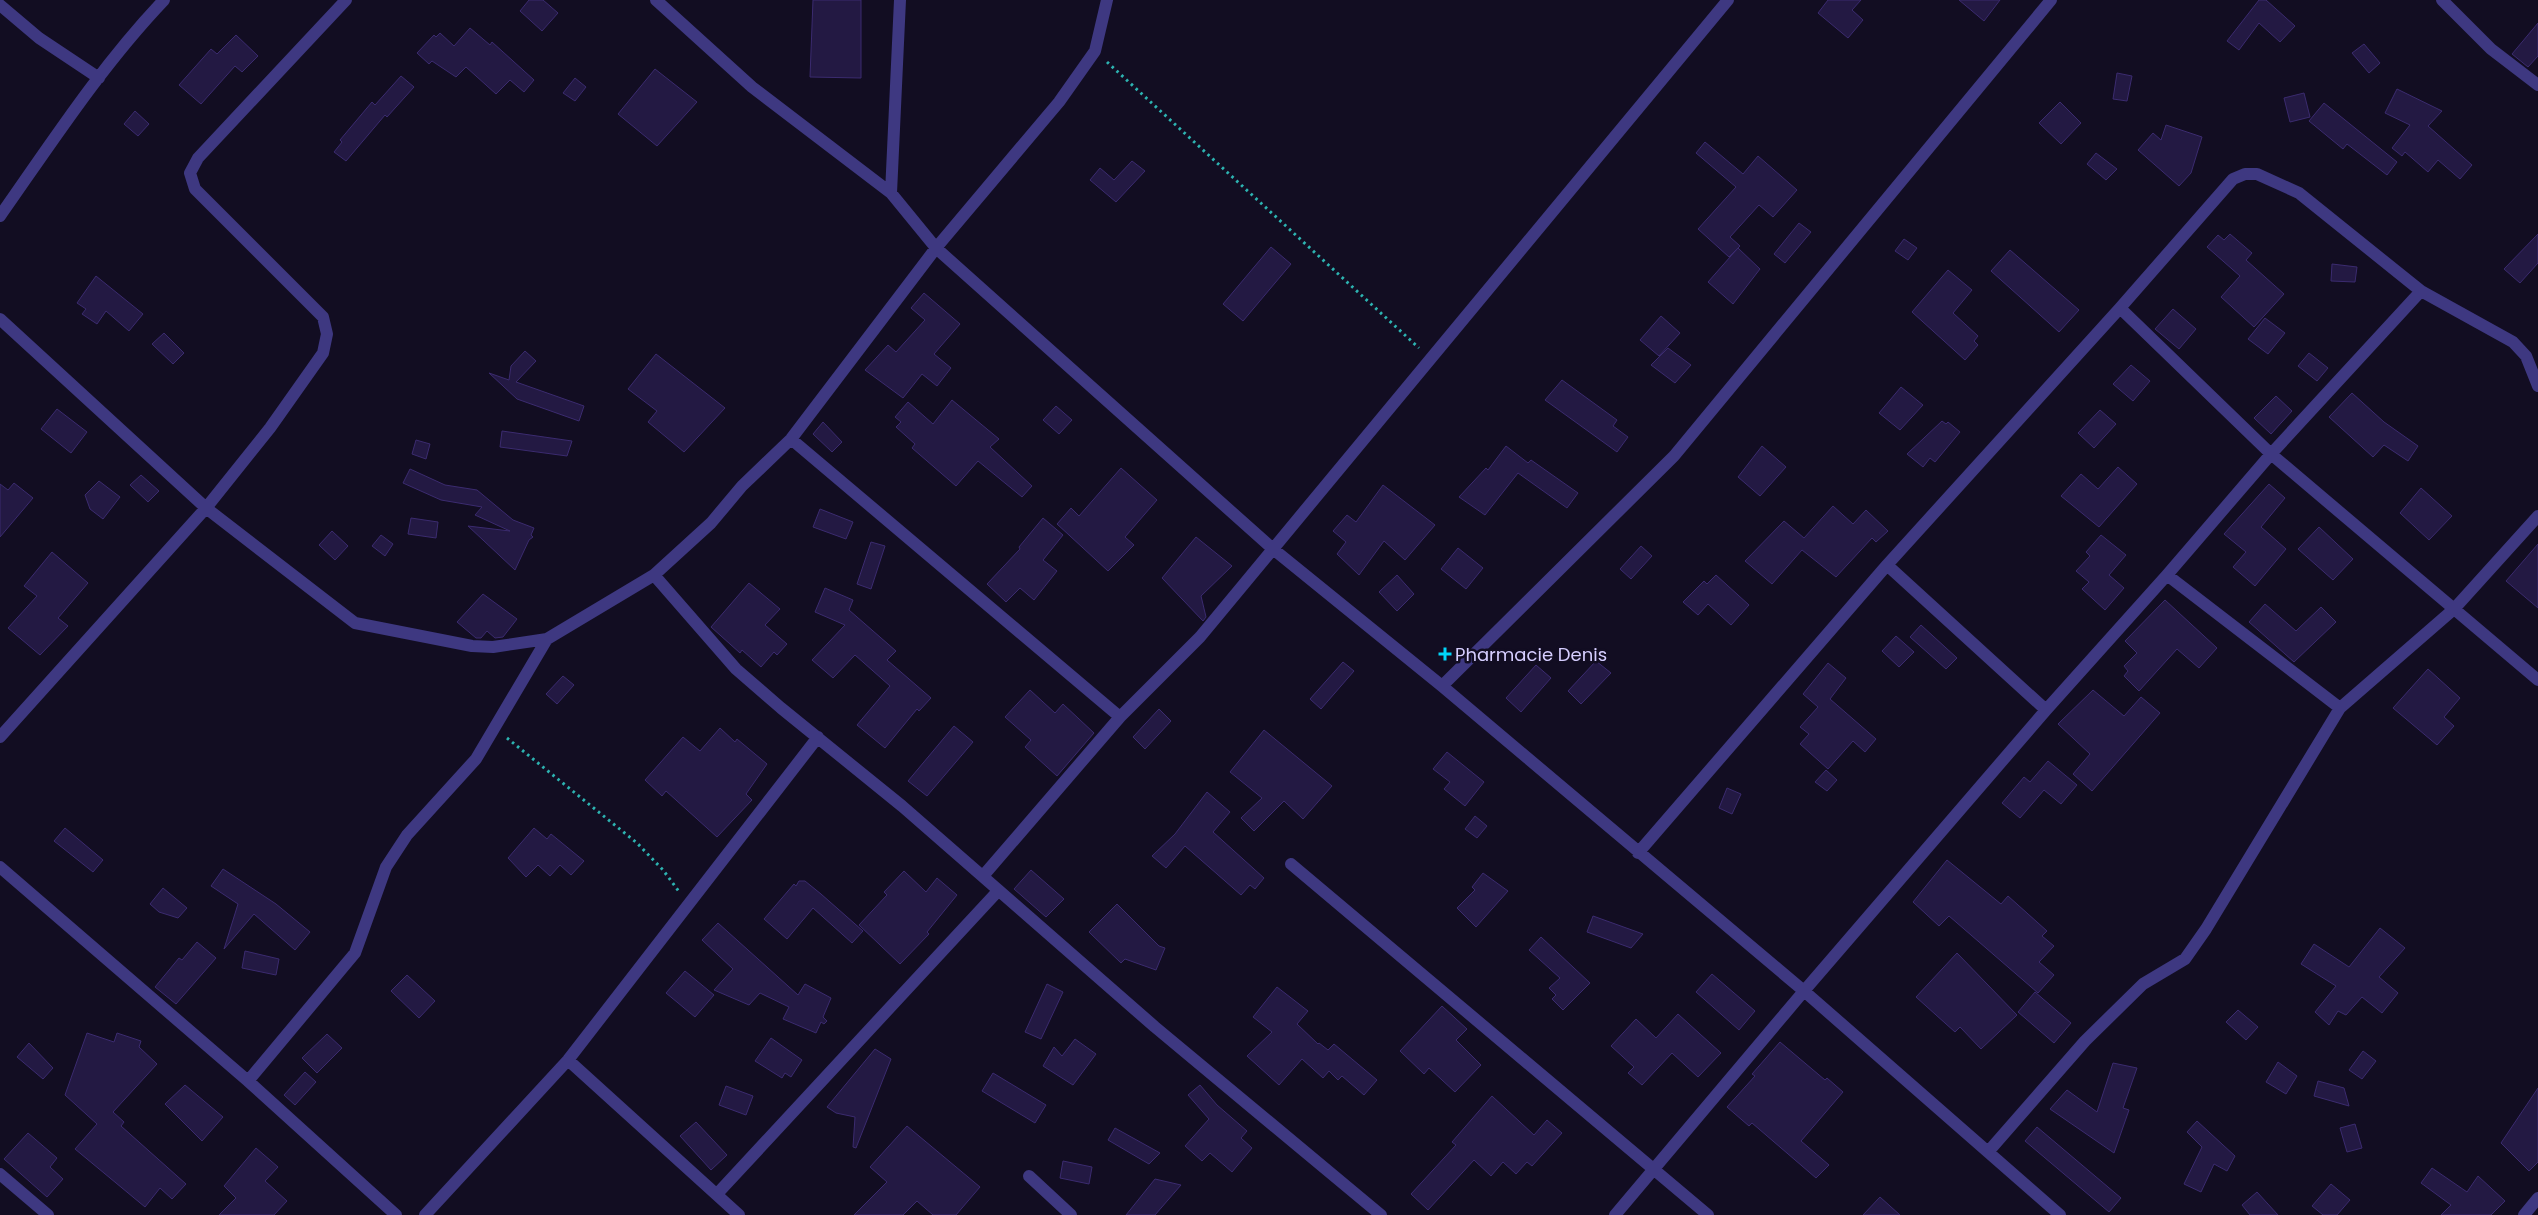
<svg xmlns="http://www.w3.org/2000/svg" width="2538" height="1215" font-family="Poppins,sans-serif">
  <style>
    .building { fill: #231943; stroke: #3b2b6f }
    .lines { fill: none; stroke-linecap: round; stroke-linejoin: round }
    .path { stroke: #2db3b1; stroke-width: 3; stroke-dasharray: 2.5 4; stroke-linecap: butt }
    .street { stroke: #3e3881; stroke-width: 12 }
    .poi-dot { fill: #00d5f9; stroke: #120d22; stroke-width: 2 }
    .labels { text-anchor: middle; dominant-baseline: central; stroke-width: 5; stroke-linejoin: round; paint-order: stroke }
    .poi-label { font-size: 18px; fill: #d6ceff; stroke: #120d22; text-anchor: start }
  </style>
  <rect width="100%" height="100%" fill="#120d22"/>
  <!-- building -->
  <path class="building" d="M529 0H543L558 13 542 31 520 11Z
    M813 0H861V78L810 77Z
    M1828 0H1861L1852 10 1863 20 1848 38 1818 13Z
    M1959 0H2000L1984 21Z
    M2259 0H2266L2295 26 2280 42 2259 23 2239 50 2227 41Z
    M2538 23V56L2528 67 2512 54Z
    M470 28 490 45 492 42 534 80 524 92 510 80 496 94 466 67 456 77 432 61 429 64 417 53 434 35 436 37 440 33 454 46Z
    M236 35 258 56 242 72 235 66 201 104 179 85 211 49 217 54Z
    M2364 44 2380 63 2369 73 2352 53Z
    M655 69 697 102 657 146 618 114Z
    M2117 73 2132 76 2127 101 2113 99Z
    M401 76 414 87 387 117 385 115 346 161 334 152 342 142 340 140 372 102 375 105Z
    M575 78 586 87 575 101 563 93Z
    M2397 89 2442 111 2428 126 2472 165 2460 179 2438 160 2428 172 2405 152 2402 156 2392 148 2410 125 2385 113Z
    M2304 93 2310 117 2290 122 2284 98Z
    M2060 102 2081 123 2061 144 2039 123Z
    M2324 103 2397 162 2387 175 2347 144 2343 149 2309 121Z
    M135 111 149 124 138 136 124 124Z
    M2166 125 2202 137 2191 173 2179 186 2138 150 2153 133 2161 140Z
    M1705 142 1743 174 1758 156 1797 190 1773 217 1759 205 1730 237 1740 246 1729 257 1698 229 1736 187 1696 153Z
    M2096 153 2117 169 2106 180 2087 164Z
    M1132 161 1145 171 1116 202 1090 180 1100 168 1114 180Z
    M1799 223 1811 232 1785 263 1774 254Z
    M2230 234 2252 253 2246 260 2284 294 2254 327 2221 297 2240 276 2207 247 2218 235 2224 240Z
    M2538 234V263L2520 283 2504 269Z
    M1904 239 1917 248 1908 260 1895 251Z
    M1271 247 1291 264 1243 321 1223 304Z
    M1738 248 1760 269 1733 304 1708 282Z
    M2010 250 2079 310 2059 332 1991 271Z
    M2332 264 2357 267 2355 282 2331 281Z
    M1948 270 1972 290 1953 313 1978 336 1974 341 1978 345 1965 360 1912 312Z
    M96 276 143 314 129 331 106 311 97 324 82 314 86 309 77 303Z
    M924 293 960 324 934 354 951 368 937 386 922 374 903 398 865 370 888 345 896 352 925 320 911 308Z
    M2173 309 2196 329 2179 349 2155 329Z
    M1661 316 1680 333 1659 356 1640 340Z
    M2265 318 2285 333 2268 354 2248 339Z
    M164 333 184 353 173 364 152 344Z
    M1668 348 1691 365 1675 383 1651 365Z
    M525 351 536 361 516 382 584 406 579 421 517 399 489 373 509 380 511 366Z
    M2309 353 2328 368 2317 381 2298 366Z
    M656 354 725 408 684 452 648 422 657 411 628 389Z
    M2131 365 2150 381 2133 401 2113 384Z
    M1562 380 1617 420 1613 426 1628 437 1617 452 1545 400Z
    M1901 387 1923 405 1900 430 1879 413Z
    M2352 393 2384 422 2418 446 2408 461 2384 445 2373 457 2329 417Z
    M2276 396 2292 411 2271 434 2254 418Z
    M952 400 999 439 990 447 1032 486 1022 497 978 461 956 486 912 448 915 444 896 427 901 422 895 417 908 402 933 424Z
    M1056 406 1072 420 1059 434 1043 420Z
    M57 409 87 432 71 453 41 429Z
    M2100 410 2116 424 2094 448 2078 433Z
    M1942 421 1946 424 1948 422 1960 432 1935 462 1930 458 1923 467 1907 454Z
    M823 422 842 442 832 452 813 434Z
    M502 431 572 441 567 456 500 447Z
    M416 440 430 444 426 459 412 454Z
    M1506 446 1528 463 1531 460 1578 493 1567 508 1518 473 1485 515 1459 497 1486 468 1488 470Z
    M1762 446 1786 467 1760 496 1738 477Z
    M2118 467 2137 484 2099 527 2061 496 2081 474 2098 489Z
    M1121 468 1157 500 1125 537 1134 545 1108 571 1057 524 1071 508 1079 516Z
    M410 469 445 485 477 490 513 520 534 528 531 535 533 537 529 540 515 570 468 526 510 531 475 515 482 507 441 500 403 483Z
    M141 475 159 491 148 502 130 485Z
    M99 481 120 497 103 519 90 509 85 495Z
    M14 483 33 498 0 537V484L8 490Z
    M2269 484 2285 498 2261 527 2286 549 2255 586 2233 567 2246 552 2224 534Z
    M1383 485 1435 525 1405 560 1384 541 1359 575 1337 554 1346 542 1333 531 1347 515 1356 522Z
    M2421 488 2452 516 2429 540 2400 513Z
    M1833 506 1853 524 1866 510 1888 531 1876 542 1872 538 1836 577 1802 550 1772 584 1745 561 1784 521 1804 538Z
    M820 509 853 522 846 539 813 527Z
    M411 518 438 522 436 538 408 534Z
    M1043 518 1063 535 1043 560 1057 571 1034 600 1020 588 1006 602 987 584 1020 549 1019 547Z
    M2319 527 2353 559 2333 580 2298 549Z
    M332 531 348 546 335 560 319 545Z
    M381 535 393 544 385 556 372 546Z
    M2101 535 2126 555 2109 575 2124 588 2105 610 2082 589 2089 582 2076 571 2090 556 2086 552Z
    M1196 537 1232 566 1201 596 1206 617 1203 621 1162 578Z
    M871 542 885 546 871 589 857 584Z
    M2538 544V608L2506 581Z
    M1641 546 1652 556 1631 579 1620 569Z
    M1458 548 1483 568 1466 589 1441 569Z
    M52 552 88 583 58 618 68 626 40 655 8 628 37 596 24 586Z
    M1397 575 1414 594 1397 611 1379 592Z
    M1716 575 1749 605 1731 625 1708 604 1698 615 1683 602 1704 581 1707 584Z
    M749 583 780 609 765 625 787 644 777 655 774 652 761 667 742 650 740 653 711 627Z
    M825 588 853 600 849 610 896 651 887 660 931 698 919 711 917 709 885 748 857 725 890 686 855 655 833 678 812 660 845 625 815 612Z
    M483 594 517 619 503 637 495 638 487 631 481 638H476L457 622Z
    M2165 600 2217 648 2199 668 2177 649 2139 691 2124 676 2128 671 2124 666 2137 653 2125 641Z
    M2265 604 2296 631 2321 607 2336 622 2294 662 2249 622Z
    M1921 625 1957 658 1946 669 1910 637Z
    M1896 636 1914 652 1899 667 1882 651Z
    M1596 661 1611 673 1581 704 1568 691Z
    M1343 662 1354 671 1321 709 1310 699Z
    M1828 663 1846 678 1830 699 1876 739 1865 752 1853 741 1828 769 1800 744 1809 734 1800 727 1818 707 1803 694Z
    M1536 665 1551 678 1521 712 1506 698Z
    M2428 669 2460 698 2444 717 2454 726 2437 745 2393 708Z
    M563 676 574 685 557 704 546 694Z
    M1030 690 1055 713 1063 704 1094 733 1057 776 1025 747 1031 740 1005 717Z
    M2093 690 2124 716 2141 697 2160 713 2092 791 2073 774 2090 754 2058 724Z
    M1159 709 1171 721 1145 749 1133 737Z
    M954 726 973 742 927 796 908 781Z
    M720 728 735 742 737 739 767 764 746 794 752 800 717 837 666 791 662 796 645 780 683 737 700 751Z
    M1264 730 1332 786 1303 819 1284 801 1254 831 1241 818 1262 798 1230 772Z
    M1447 752 1484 782 1465 806 1444 789 1450 782 1433 769Z
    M2048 761 2077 785 2061 804 2044 790 2020 818 2002 803 2024 777 2030 782Z
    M1826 770 1837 780 1827 791 1815 782Z
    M1727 788 1741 794 1732 814 1719 808Z
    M1207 792 1230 812 1213 832 1264 878 1255 889 1250 885 1241 895 1185 846 1166 868 1152 856 1175 834Z
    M1475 816 1487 826 1477 838 1465 829Z
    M65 828 103 860 93 872 54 841Z
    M534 828 547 839 551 834 584 861 571 875 560 865 550 876 538 865 526 877 508 858Z
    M1947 860 2001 904 2008 896 2047 931 2042 936 2054 946 2039 962 2054 975 2038 993 1949 916 1939 926 1913 902Z
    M223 869 276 904 310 932 295 950 254 914 224 949 238 904 211 886Z
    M1031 870 1064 899 1046 917 1014 889Z
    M904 871 926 892 937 878 957 895 927 932 929 934 900 964 859 925 887 895 884 892Z
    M1483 873 1508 891 1476 927 1457 908 1475 890 1472 887Z
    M799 881H805L821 894 863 931 852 943 813 908 787 939 764 919 794 884 796 886Z
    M163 888 187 908 178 918 159 912 150 904Z
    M1117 904 1159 946 1165 948 1156 970 1125 959 1121 963 1089 932Z
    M1593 916 1643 934 1631 948 1587 932Z
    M718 923 798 995 805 984 831 998 823 1017 827 1021 824 1024 821 1022 816 1033 783 1019 789 1007 760 993 749 1005 714 990 733 969 702 940Z
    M2380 928 2405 948 2379 977 2398 993 2382 1013 2362 997 2346 1015 2338 1011 2329 1025 2315 1012 2336 986 2301 964 2314 944 2349 967Z
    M1541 937 1590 983 1563 1010 1552 999 1556 995 1549 988 1560 978 1529 950Z
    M197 942 216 958 176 1004 155 987 179 958 182 960Z
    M245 951 279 959 276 975 242 968Z
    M1957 953 2017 1015 1981 1049 1960 1027 1955 1032 1916 997Z
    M685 971 714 995 695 1017 666 993Z
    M1712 974 1755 1011 1739 1030 1696 992Z
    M407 975 435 1001 419 1018 391 991Z
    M1047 984 1063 992 1041 1039 1025 1032Z
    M1277 987 1308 1011 1297 1024 1318 1044 1319 1043 1328 1050 1334 1044 1377 1080 1364 1095 1342 1076 1338 1080 1329 1071 1323 1078 1302 1059 1279 1085 1247 1056 1272 1032 1253 1017Z
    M2035 992 2071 1023 2054 1043 2018 1012Z
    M1442 1006 1467 1029 1456 1040 1481 1065 1455 1092 1429 1068 1424 1074 1400 1051Z
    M2238 1010 2258 1027 2246 1040 2226 1022Z
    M1678 1014 1721 1053 1698 1077 1672 1053 1642 1085 1628 1073 1634 1067 1611 1046 1636 1019 1656 1038Z
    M87 1033 114 1042 117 1033 141 1041 139 1047 157 1064 113 1112 124 1122 121 1126 186 1184 172 1199 160 1188 145 1207 75 1149 97 1124 65 1095Z
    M327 1034 342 1048 317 1073 302 1058Z
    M771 1038 802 1060 791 1077 785 1073 782 1078 755 1061Z
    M1075 1039 1096 1054 1073 1085 1043 1066 1054 1047 1062 1056Z
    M1780 1042 1825 1080 1827 1078 1843 1092 1801 1141 1829 1165 1816 1178 1752 1123 1749 1126 1727 1107 1755 1076 1752 1074Z
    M29 1043 53 1068 43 1079 17 1057Z
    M875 1049 891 1059 856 1148 853 1147 855 1117 836 1113 827 1107Z
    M2363 1051 2376 1061 2362 1079 2349 1070Z
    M2278 1062 2297 1076 2286 1094 2266 1082Z
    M2113 1063 2137 1068 2123 1108 2129 1110 2114 1153 2050 1109 2067 1090 2097 1112Z
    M305 1072 316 1082 295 1105 284 1095Z
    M993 1073 1046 1105 1035 1123 982 1091Z
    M2318 1081 2344 1088 2349 1106 2314 1096Z
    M185 1085 223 1117 202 1141 165 1104Z
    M1200 1085 1217 1105 1247 1131 1241 1138 1252 1148 1232 1172 1210 1153 1202 1161 1185 1146 1209 1119 1188 1095Z
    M726 1086 753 1096 746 1115 719 1105Z
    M2538 1088V1162L2529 1171 2501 1143Z
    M1492 1096 1534 1135 1547 1120 1562 1133 1532 1166 1527 1162 1516 1174 1503 1162 1491 1176 1474 1160 1428 1210 1411 1194 1456 1145 1452 1142Z
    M2197 1121 2235 1156 2227 1171 2214 1164 2201 1192 2184 1184 2202 1147 2187 1132Z
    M696 1122 727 1155 711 1170 680 1136Z
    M2355 1124 2362 1148 2347 1152 2340 1128Z
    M907 1126 980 1187 956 1215H933L917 1201 903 1215H854L887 1182 870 1167Z
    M2037 1127 2121 1198 2109 1212 2025 1141Z
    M1115 1128 1160 1153 1149 1164 1108 1140Z
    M28 1133 57 1158 50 1167 63 1179 47 1197 4 1159Z
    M256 1148 278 1167 265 1181 287 1201 274 1215H219L236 1198 224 1186Z
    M1063 1161 1092 1167 1089 1184 1060 1178Z
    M2432 1168 2467 1192 2478 1176 2505 1201 2491 1215H2441L2451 1205 2421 1183Z
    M1155 1179 1181 1185 1155 1215H1126Z
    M2331 1184 2350 1200 2337 1215H2323L2312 1206Z
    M2257 1192 2278 1215H2250L2242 1205Z
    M1880 1197 1900 1215H1863Z"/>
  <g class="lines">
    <!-- path -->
    <path class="path" d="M1107 62 1419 348
      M507 738 637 843 663 870 680 893"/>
    <!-- street -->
    <path class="street" d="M656 0 752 87 891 193 936 248 1273 549 1442 686 1804 991 2060 1215
      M2442 0 2491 49 2538 85
      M0 5 39 38 99 78
      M891 193 900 0
      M0 216C52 142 102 65 164 0
      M2120 308 2271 454 2538 680
      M0 319 206 508 270 428 323 353 327 334 323 317 195 189 190 173 198 158 346 0
      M791 439 1120 717
      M1887 565 2046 710
      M654 575 736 669 781 708 902 806 1155 1027 1381 1215
      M2167 575 2340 708
      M1442 686 1674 456 2051 0
      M0 737 206 508 355 623 472 646 493 647 547 639 654 575 711 523 742 486 791 439 936 248 1059 102 1095 51 1107 0
      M1638 853 1887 565 2120 308 2233 179 2245 174H2257L2299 193 2421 291 2513 342 2526 356 2538 386
      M1291 864 1708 1215
      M0 867 248 1081 396 1215
      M983 876 1120 717 1200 637 1728 0
      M568 1060 739 1215
      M248 1081 355 953 386 867 407 835 476 759 547 639
      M1988 1152 2085 1041 2143 984 2185 959 2206 929 2340 708 2454 609 2538 516
      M0 1174 48 1215
      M1029 1176 1071 1215
      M717 1194 998 891
      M425 1215 568 1060 818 737
      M1615 1215 1804 991 2046 710 2167 575 2271 454 2421 291
      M2524 1215 2538 1198"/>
  </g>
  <!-- markers -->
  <path class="poi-dot" d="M1442.5 646.5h5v5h5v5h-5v5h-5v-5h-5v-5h5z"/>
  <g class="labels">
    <!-- poi labels -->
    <g class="poi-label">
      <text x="1455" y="654">Pharmacie Denis</text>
    </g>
  </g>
</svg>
